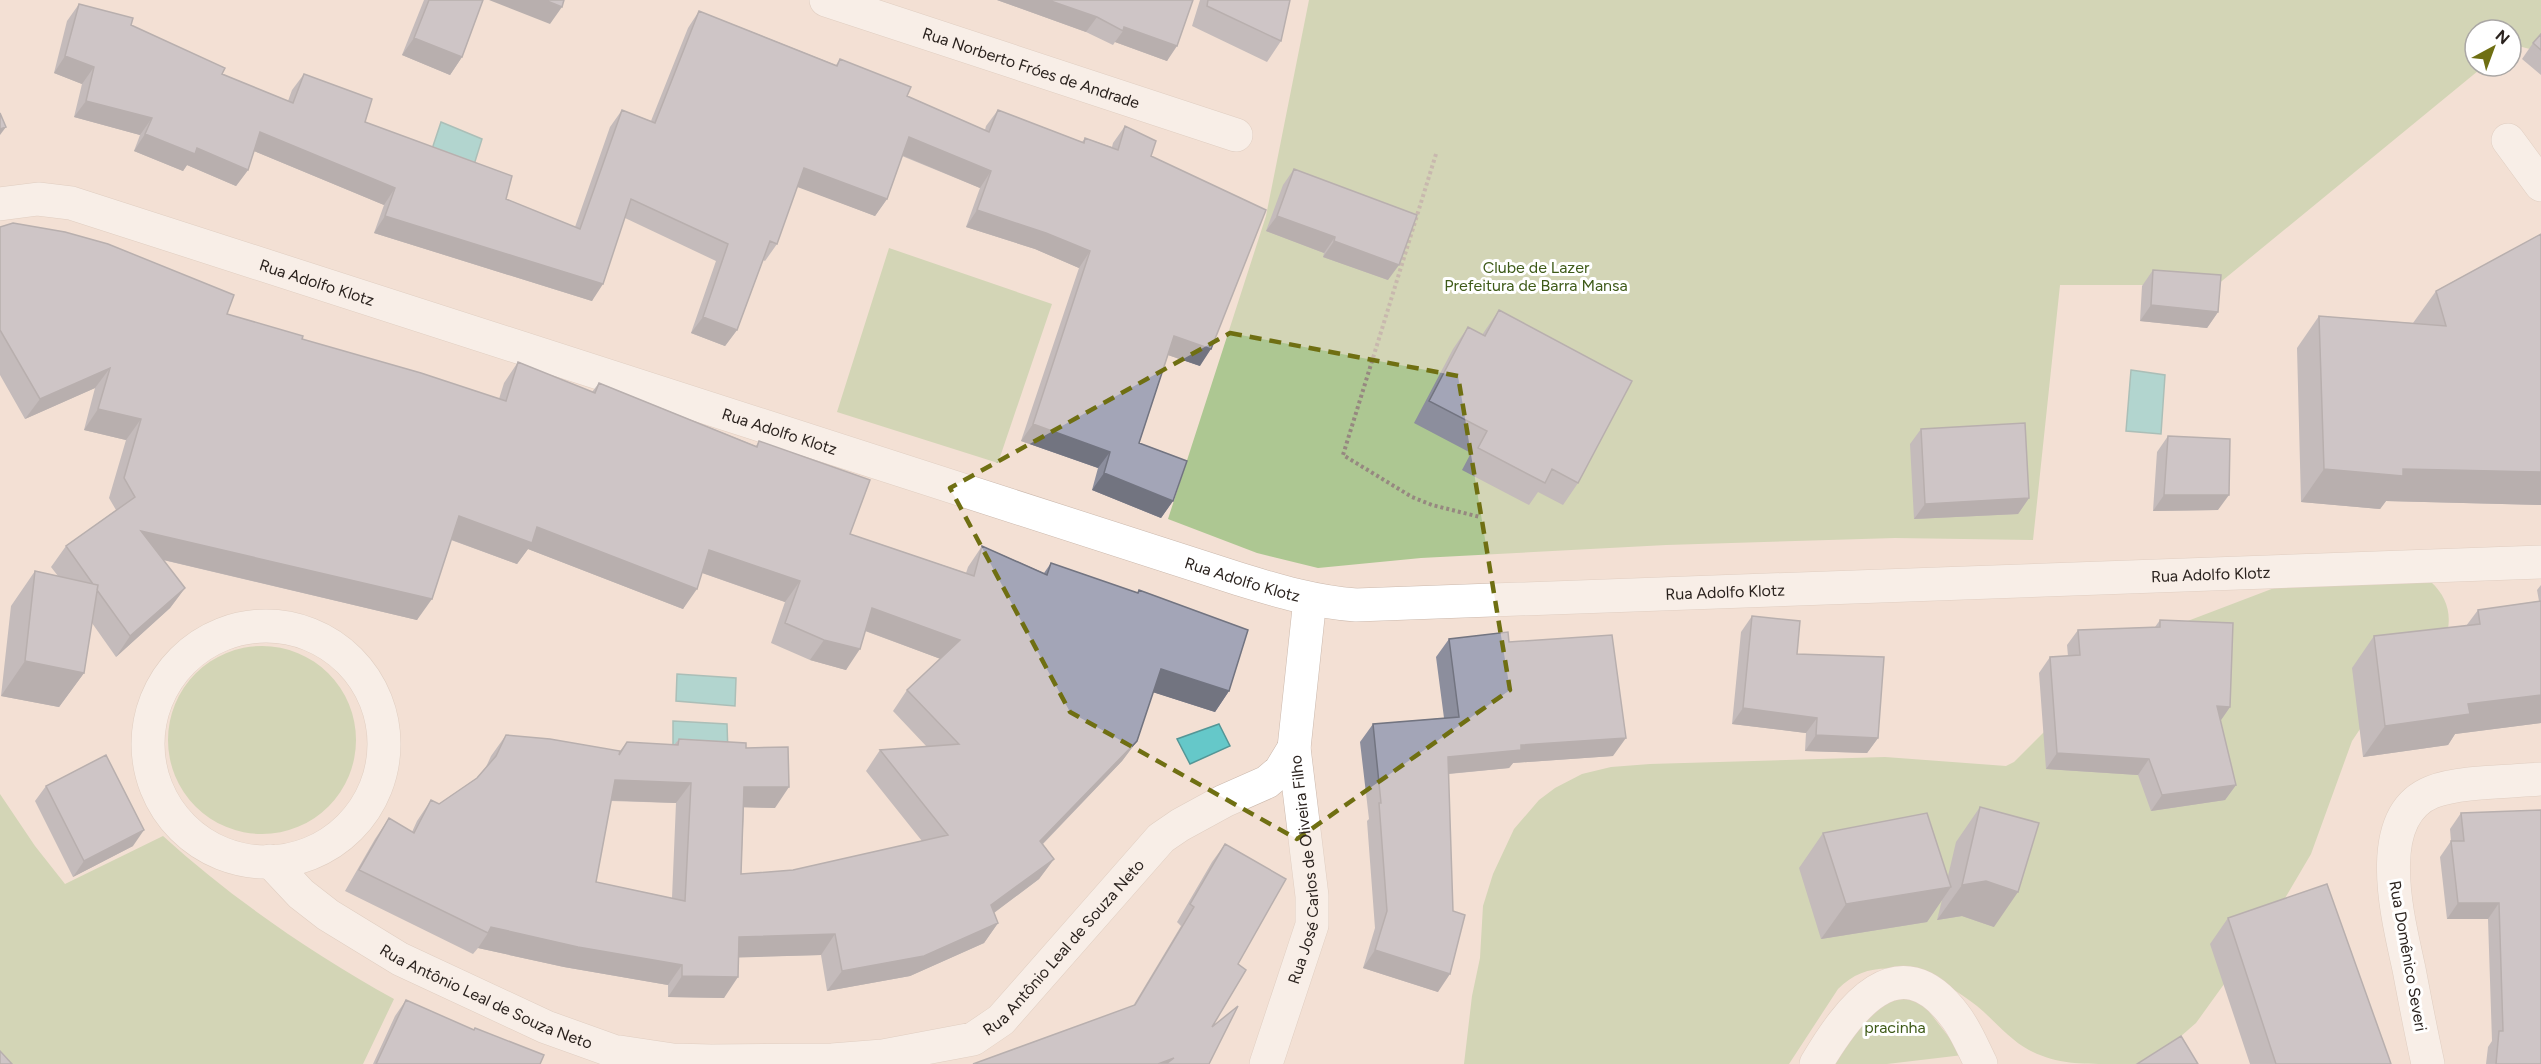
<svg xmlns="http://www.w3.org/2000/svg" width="2541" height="1064" font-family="Figtree,sans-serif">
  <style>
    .green { fill: #adc792 }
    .water { fill: #65c8c9; stroke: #549696; stroke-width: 1.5 }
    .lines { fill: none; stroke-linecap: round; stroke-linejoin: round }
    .minor-casing { stroke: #cbb8ac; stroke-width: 34 }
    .tertiary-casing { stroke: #cbb8ac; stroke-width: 34 }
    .path { stroke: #968880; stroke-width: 4; stroke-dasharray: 3 3; stroke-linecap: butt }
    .minor { stroke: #fff; stroke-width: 33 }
    .tertiary { stroke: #fff; stroke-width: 33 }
    .wall { fill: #8c8e9d; fill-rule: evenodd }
    .shaded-wall { fill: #727480 }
    .building { fill: #a3a5b7; stroke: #727480; stroke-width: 1.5; fill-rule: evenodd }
    .marked { fill: none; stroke: #6f6f12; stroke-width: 4.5; stroke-dasharray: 12 8; stroke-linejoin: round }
    .labels { text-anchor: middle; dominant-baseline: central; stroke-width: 6; stroke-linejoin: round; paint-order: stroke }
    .street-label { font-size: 16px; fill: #2b231f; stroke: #fff }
    .park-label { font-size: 16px; fill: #3e5a18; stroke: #fff }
  </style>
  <rect width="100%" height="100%" fill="#f3e0d4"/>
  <!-- green -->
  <path class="green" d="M1309 0H2541V52L2511 44V30H2475V66H2484L2217 285H2060L2033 540 1895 538 1666 545 1421 558 1318 568 1257 553 1168 519 1266 216Z
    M889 248 1052 304 998 463 837 412Z
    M2290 582H2431C2445 595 2451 610 2448 629L2366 720 2352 741 2311 854 2281 905 2196 1023C2181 1036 2156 1060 2136 1064 2128 1064 2117 1064 2109 1064 2081 1064 2055 1064 2029 1050 2010 1040 1994 1020 1977 1006 1940 976 1877 948 1838 989L1789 1064H1464L1472 996 1480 958 1483 906 1493 874 1514 829 1539 800 1555 788 1582 774 1611 767 1650 764 1885 757 2006 766 2014 762 2048 728 2185 622Z
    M168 740a94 94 0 1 1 188 0a94 94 0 1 1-188 0Z
    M0 794 35 846 65 884 163 836C232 899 312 953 394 999L363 1064H0Z
    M1912 997 1927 1009 1963 1055 1887 1064H1834L1869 1005Z"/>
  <!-- water -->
  <path class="water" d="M441 122 482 139 473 168 431 152Z
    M2131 370 2165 375 2161 434 2126 431Z
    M677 674 736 678 735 706 676 701Z
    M673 721 727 724 728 754 673 748Z
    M1219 724 1230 746 1190 764 1177 739Z"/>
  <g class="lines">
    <!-- minor casing -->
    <g class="minor-casing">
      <g id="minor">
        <path id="s1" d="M826 0 1236 135"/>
        <path d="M2508 140 2541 185"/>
        <circle cx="266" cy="744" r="118"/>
        <path id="s2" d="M270 861 301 894 328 915 400 959 546 1027 613 1051 673 1060 711 1061 832 1060 883 1056 973 1039 1001 1020 1161 838 1180 825 1224 801 1267 782 1280 771 1294 748"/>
        <path id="s3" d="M1266 1064 1312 925V896L1294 748 1310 599"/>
        <path d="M1816 1064C1848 1010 1898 940 1955 1016 1966 1030 1973 1048 1981 1064"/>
        <path d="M2428 1064C2421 1032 2415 1001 2409 969 2399 922 2370 817 2432 792 2460 781 2510 782 2541 779"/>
      </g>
    </g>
    <!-- tertiary casing -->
    <g class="tertiary-casing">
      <g id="tertiary">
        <path id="s4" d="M0 204 38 199 71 203 1239 579C1278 591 1315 602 1356 605L2541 562"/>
      </g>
    </g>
    <!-- path -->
    <path class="path" d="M1436 154 1343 455 1412 497 1432 505 1480 517"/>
    <!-- minor -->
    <use href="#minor" class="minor"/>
    <!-- tertiary -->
    <use href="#tertiary" class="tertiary"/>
  </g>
  <!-- wall -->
  <path class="wall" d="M424 0H483L462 57 450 75 402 55Z
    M997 0H1193L1167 61 1115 42 1113 45 1086 32Z
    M1200 0H1290L1281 41 1267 62 1192 26Z
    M79 4 131 25 222 74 288 101 292 90 304 74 365 122 506 199 575 227 610 127 622 110 651 121 688 28 699 11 836 65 840 59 907 96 985 130 986 126 998 110 1082 142 1085 138 1112 147 1113 143 1125 126 1151 156 1200 366 1168 355 1139 443 1173 501 1161 518 1092 490 1098 468 1021 441 1079 268 1035 249 966 227 980 188 902 156 887 199 875 216 797 186 777 244 765 261 763 260 737 330 725 346 691 333 716 261 625 218 592 301 374 233 384 205 254 151 248 170 236 186 187 165 183 171 134 151 140 135 74 117 82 84 54 73 67 21Z
    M2541 34V75L2522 59 2533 43Z
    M1294 169 1388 280 1323 257 1324 253 1266 231 1283 185Z
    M0 227 227 314 302 339 499 399 504 383 518 362 592 392 599 383 756 446 759 441 850 534 966 573 968 567 982 546 1044 573 1051 563 1137 593 1139 590 1229 691 1215 712 1153 692 1137 741 1122 761 1043 844 1054 859 1039 879 994 913 998 923 984 943 910 976 827 991 821 955 739 957 724 998 668 997V985L564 967 478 948 473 954 345 891 375 839 389 818 412 832 417 821 431 800 439 804 477 778 486 767 491 756 506 735 620 751 627 742 674 745 679 739 746 748 775 808 744 807 741 874 793 870 922 841 866 771 880 750 927 747 893 711 907 690 941 659 865 631 846 670 810 660 771 643 785 602 702 573 683 609 528 549 517 564 451 540 417 620 163 560 185 588 170 608 116 657 92 623 84 673 59 707 1 696 11 606 35 571 58 576 51 567 66 546 116 510 109 498 126 440 84 430 95 388 25 419 0 375ZM611 801 676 803 672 898 596 882Z
    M2541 234V505L2386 501 2380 509 2301 502 2297 348 2319 316 2413 323 2436 291Z
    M2153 270 2218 312 2207 328 2140 321 2142 286Z
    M1499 310 1578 483 1563 505 1538 492 1529 505 1462 470 1471 453 1414 423 1453 349 1468 327 1482 335Z
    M1921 429 2029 498 2018 514 1914 519 1910 444Z
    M2168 436 2218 510 2153 511 2157 452Z
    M2541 585V723L2455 734 2448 745 2363 757 2352 668 2374 636 2466 626 2478 610 2539 601 2537 590Z
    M1752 616 1878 738 1867 753 1805 751 1806 733 1732 724 1741 632Z
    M2160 620 2230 707 2220 721 2236 785 2225 800 2151 811 2138 775 2046 769 2039 673 2050 657 2068 656 2067 645 2078 630 2155 627Z
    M1449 639 1509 642 1613 756 1513 763 1509 768 1449 774 1438 992 1363 968 1375 928 1367 821 1369 819 1360 742 1373 724 1444 718 1436 657Z
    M46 786 133 846 73 877 35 801Z
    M1980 807 1994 927 1962 916 1937 920 1942 900 1927 922 1821 939 1799 868 1823 833 1948 876 1956 842Z
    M2541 810V1064H2486L2488 1047 2492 1041 2488 919H2447L2440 857 2451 841 2450 829 2461 813Z
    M1225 844 1238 964 1212 1027 1209 1064 1133 1006 1181 926 1177 922 1212 862Z
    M2228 918 2391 1064H2250L2210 944Z
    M406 1000 473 1030 475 1028 540 1064H373L395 1016Z"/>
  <!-- shaded-wall -->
  <path class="shaded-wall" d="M489 0H545L562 7 550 24Z
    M997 0H1048L1097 17 1086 32Z
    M1124 27 1177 46 1167 61 1115 42 1123 31Z
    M414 38 462 57 450 75 402 55Z
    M65 56 94 67 82 84 54 73Z
    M86 101 152 118 140 135 74 117Z
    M6 127 0 135V129Z
    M260 132 395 188 384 205 249 149Z
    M145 134 197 148 248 170 236 186 187 165 183 171 134 151Z
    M909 137 991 171 980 188 897 153Z
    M804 168 887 199 875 216 792 185Z
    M977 210 1046 233 1090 251 1079 268 1035 249 966 227Z
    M385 216 603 284 592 301 374 233Z
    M1277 216 1335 237 1324 253 1266 231Z
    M1334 241 1399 265 1388 280 1323 257Z
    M2151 305 2218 312 2207 328 2140 321Z
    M703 317 737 330 725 346 691 333Z
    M1174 336 1211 349 1200 366 1162 353Z
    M110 368 95 388 25 419 40 399Z
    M98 409 141 419 126 440 84 430Z
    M1033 424 1110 452 1098 468 1021 441Z
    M2324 469H2403L2541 472V505L2386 501 2380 509 2301 502Z
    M1104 473 1173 501 1161 518 1092 490Z
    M2164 495H2229L2218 510 2153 511Z
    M2029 498 2018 514 1914 519 1925 504Z
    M459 516 537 527 697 589 683 609 528 549 517 564 444 537Z
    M141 531 432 599 417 620 126 551Z
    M709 550 800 581 785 602 694 570Z
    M185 588 170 608 116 657 130 636Z
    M872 608 960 640 946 661 858 628Z
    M824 640 860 649 846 670 810 660Z
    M25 661 84 673 59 707 1 696Z
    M1161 669 1229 691 1215 712 1146 690Z
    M2541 695V723L2455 734 2448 745 2363 757 2385 726 2468 704Z
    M2217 706 2230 707 2219 723Z
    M1743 708 1817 718 1806 733 1732 724Z
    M1816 735 1878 738 1867 753 1805 751Z
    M1626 738 1613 756 1513 763 1509 768 1435 775 1448 757 1521 745Z
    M1137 741 1122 761 1026 861 1040 841Z
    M2057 753 2149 759 2138 775 2046 769Z
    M615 780 691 783 676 803 601 800Z
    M2236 785 2225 800 2151 811 2162 795Z
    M744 787H789L775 808 730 807Z
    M144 830 133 846 73 877 84 861Z
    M1054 859 1039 879 976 926 991 905Z
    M1986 881 2018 892 1994 927 1962 916 1937 920 1962 885Z
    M1951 887 1927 922 1821 939 1846 904Z
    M2458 903H2499L2488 919H2447Z
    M998 923 984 943 910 976 827 991 842 971Z
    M491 927 682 965 668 985 564 967 478 948 488 933Z
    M835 934 821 955 725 958 739 937Z
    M1375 950 1450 974 1438 992 1363 968Z
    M682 976 738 977 724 998 668 997Z
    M1174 1058 1169 1064H1158Z"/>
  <!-- building -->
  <path class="building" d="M429 0H483L462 57 414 38Z
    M545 0H564L562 7Z
    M1048 0H1193L1177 46 1124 27 1123 31 1097 17Z
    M1208 0H1290L1281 41 1207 6Z
    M79 4 133 18 131 25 225 68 222 74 293 103 304 74 372 99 365 122 512 176 506 199 580 229 622 110 655 123 699 11 837 66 840 59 911 87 907 96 989 132 998 110 1084 143 1085 138 1118 150 1125 126 1156 141 1151 156 1266 210 1211 349 1174 336 1139 443 1187 461 1173 501 1104 473 1110 452 1033 424 1090 251 1046 233 977 210 991 171 909 137 887 199 804 168 777 244 770 241 737 330 703 317 728 244 631 199 603 284 385 216 395 188 260 132 248 170 197 148 195 154 145 134 152 118 86 101 94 67 65 56Z
    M2541 34V50L2533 43Z
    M0 113 6 127 0 129Z
    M1294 169 1417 215 1399 265 1334 241 1335 237 1277 216Z
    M13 223 65 232 108 244 234 295 227 314 303 336 302 339 421 373 506 401 518 362 595 393 599 383 757 447 759 441 870 480 850 534 974 576 982 546 1047 575 1051 563 1138 593 1139 590 1248 630 1229 691 1161 669 1137 741 1040 841 1054 859 991 905 998 923 924 956 842 971 835 934 739 937 738 977 682 976V965L578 947 491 927 488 933 359 870 389 818 414 833 431 800 439 804 477 778 496 756 506 735 550 739 620 751 619 755 627 742 678 745 679 739 746 743V748L788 747 789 787H744L741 874 793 870 948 835 880 750 959 744 907 690 960 640 872 608 860 649 824 640 785 623 800 581 709 550 697 589 537 527 532 543 459 516 432 599 141 531 185 588 130 636 97 590 98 585 93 584 66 546 135 497 124 478 141 419 98 409 110 368 40 399 0 330V227ZM615 780 691 783 685 901 596 882Z
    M2541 234V472L2403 469V476L2324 469 2319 316 2446 326 2436 291Z
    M2153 270 2221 275 2218 312 2151 305Z
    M1499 310 1632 381 1578 483 1552 469 1545 483 1478 448 1487 431 1429 401 1468 327 1485 336Z
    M2025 423 2029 498 1925 504 1921 429Z
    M2168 436 2230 439 2229 495H2164Z
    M35 571 98 585 84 673 25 661Z
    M2541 601V695L2468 704 2470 714 2385 726 2374 636 2480 624 2478 610Z
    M1752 616 1800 621 1797 654 1884 657 1878 738 1816 735 1817 718 1743 708Z
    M2160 620 2233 623 2230 707 2217 706 2236 785 2162 795 2149 759 2057 753 2050 657 2080 655 2078 630 2160 627Z
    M1508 632 1509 642 1612 635 1626 738 1521 745V750L1448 757 1453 911 1465 915 1450 974 1375 950 1387 911 1379 803H1381L1373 724 1459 717 1449 639Z
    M106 755 144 830 84 861 46 786Z
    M1980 807 2039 823 2018 892 1986 881 1962 885Z
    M2541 810V1064H2496L2499 1031H2503L2499 903H2458L2451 841H2464L2461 813Z
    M1927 813 1951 887 1846 904 1823 833Z
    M1225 844 1286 879 1238 964 1246 970 1212 1027 1238 1006 1209 1064H1166L1174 1058 1158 1064H973L1135 1005 1194 907 1190 904Z
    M2327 884 2389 1058 2391 1064H2276L2228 918Z
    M406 1000 474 1030 475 1028 544 1055 540 1064H376Z
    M2181 1036 2198 1064H2137Z
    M0 1051 12 1064H0Z"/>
  <!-- marked area -->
  <path d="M0 0H2541V1064H0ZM1230 333 1458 376 1510 690 1297 839 1070 712 950 488Z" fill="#f3e0d4" fill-opacity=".55" fill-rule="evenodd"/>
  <path class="marked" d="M1230 333 1458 376 1510 690 1297 839 1070 712 950 488Z"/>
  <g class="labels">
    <!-- street labels -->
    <g class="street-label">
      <text stroke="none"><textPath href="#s1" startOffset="216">Rua Norberto Fróes de Andrade</textPath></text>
      <text stroke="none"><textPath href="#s4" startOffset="330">Rua Adolfo Klotz</textPath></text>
      <text stroke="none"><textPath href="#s4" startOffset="816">Rua Adolfo Klotz</textPath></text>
      <text stroke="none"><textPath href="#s4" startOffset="2274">Rua Adolfo Klotz</textPath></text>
      <text stroke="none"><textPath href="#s4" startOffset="1302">Rua Adolfo Klotz</textPath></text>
      <text stroke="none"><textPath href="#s4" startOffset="1788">Rua Adolfo Klotz</textPath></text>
      <text stroke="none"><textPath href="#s3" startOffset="201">Rua José Carlos de Oliveira Filho</textPath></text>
      <text stroke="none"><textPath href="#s2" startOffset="888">Rua Antônio Leal de Souza Neto</textPath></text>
      <text transform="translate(2408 956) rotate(80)">Rua Domênico Severi</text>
      <text stroke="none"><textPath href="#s2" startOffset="258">Rua Antônio Leal de Souza Neto</textPath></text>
    </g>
    <!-- park labels -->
    <g class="park-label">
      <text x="1536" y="267">Clube de Lazer<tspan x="1536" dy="18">Prefeitura de Barra Mansa</tspan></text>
      <text x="1895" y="1027">pracinha</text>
    </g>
  </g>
  <!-- north arrow -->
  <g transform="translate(2493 48) rotate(41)"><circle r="28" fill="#ffffff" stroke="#aaa7a5" stroke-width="1.5"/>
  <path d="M0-4.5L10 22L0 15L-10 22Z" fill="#6f6f12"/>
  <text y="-9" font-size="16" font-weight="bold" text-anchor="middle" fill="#2b231f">N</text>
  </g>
</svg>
